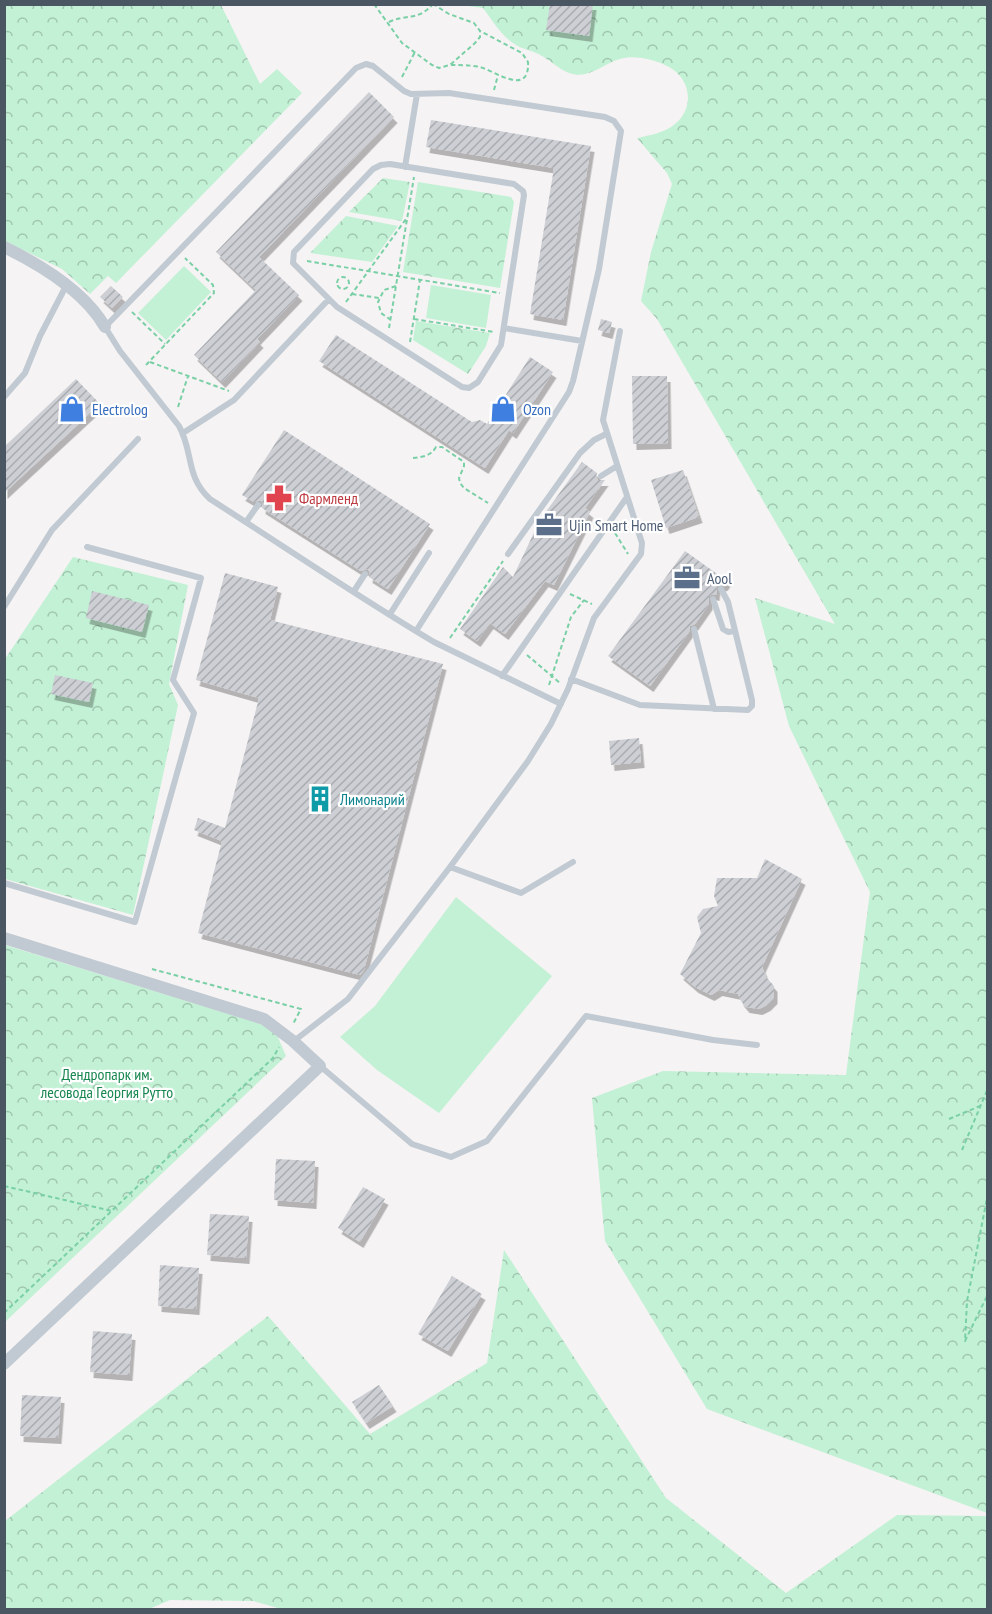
<svg xmlns="http://www.w3.org/2000/svg" width="992" height="1614" font-family="'PT Sans Narrow',sans-serif">
  <style>
    .forest { fill: url(#forest-crowns) }
    .pitch { fill: #c3f1d5 }
    .building { fill: url(#building-hatch); filter: url(#shadow) }
    .lines { fill: none; stroke-linecap: round; stroke-linejoin: round }
    .path { stroke: #7ad0a6; stroke-width: 2; stroke-dasharray: 4.5 3; stroke-linecap: butt }
    .service { stroke: #c1cad2; stroke-width: 6 }
    .minor { stroke: #c1cad2; stroke-width: 12 }
    .labels { text-anchor: middle; dominant-baseline: central; stroke-width: 4.5; stroke-linejoin: round; paint-order: stroke }
    .shop-label { font-size: 16px; fill: #366cbe; stroke: #fff; text-anchor: start }
    .health-label { font-size: 16px; fill: #be3a42; stroke: #fff; text-anchor: start }
    .service-label { font-size: 16px; fill: #4e5e75; stroke: #fff; text-anchor: start }
    .culture-label { font-size: 16px; fill: #0d838f; stroke: #fff; text-anchor: start }
    .park-label { font-size: 16px; fill: #17864f; stroke: #fff }
  </style>
  <defs>
    <pattern id="forest-crowns" width="20" height="18" patternUnits="userSpaceOnUse" patternTransform="scale(1.5)"><rect width="20" height="18" fill="#c3f1d5"/><path d="M2 6a3 3 0 1 1 6 0M12 15a3 3 0 1 1 6 0" fill="none" stroke="#a0c6b0"/></pattern>
    <pattern id="building-hatch" width="6" height="6" patternUnits="userSpaceOnUse" patternTransform="scale(1.5)"><rect width="6" height="6" fill="#cdcfd5"/><path d="M-1 1l2-2M0 6l6-6M5 7l2-2" fill="none" stroke="#a8abb0"/></pattern>
    <filter id="shadow"><feDropShadow dx="3.5" dy="6" stdDeviation="0" flood-color="#0004"/></filter>
  </defs>
  <rect width="100%" height="100%" fill="#f5f3f3"/>
  <!-- forest -->
  <path class="forest" d="M4 5H221L260 84 277 69 302 93 116 283 108 276 90 294 62 269 5 241Z
    M461 5H987V1513L707 1409 605 1241 592 1098 663 1071 846 1075 870 892 789 726 755 598 835 624 657 319 641 301 651 252 672 184 667 173 637 138C650 135 665 133 675 124 695 108 691 79 669 67 657 60 634 54 620 59 602 64 589 80 569 73 560 70 551 61 542 56 533 50 522 50 513 43 501 35 492 20 483 8Z
    M383 178 410 182 402 221 349 212Z
    M418 182 511 197 514 202 500 288 403 272Z
    M346 216 398 226 372 262 310 253Z
    M416 321 490 333 486 346 468 374 413 340Z
    M73 557 188 585 169 684 178 705 133 915 5 879V659Z
    M5 945 274 1028 286 1056 5 1322Z
    M504 1250 666 1498 786 1593 897 1515 987 1516V1609L285 1610 253 1601 170 1600 149 1609H5V1521L268 1316 370 1434 487 1363Z"/>
  <!-- pitch -->
  <path class="pitch" d="M184 266 211 292 166 340 138 313Z
    M431 285 491 295 486 328 426 318Z
    M456 897 552 976 439 1113 377 1070 340 1037 375 1006Z"/>
  <!-- building -->
  <path class="building" d="M550 4H593L589 36 546 30Z
    M369 92 394 117 259 257 299 295 257 339 260 342 222 382 194 355 256 290 216 252Z
    M431 120 591 146 563 320 530 314 554 168 426 147Z
    M111 286 123 297 112 308 100 297Z
    M601 319 612 322 609 333 598 330Z
    M336 335 472 422 480 420 487 424 530 357 553 372 513 433 509 430 485 468 319 361Z
    M632 376H667L668 443 633 444Z
    M76 379 100 404 4 493V447Z
    M284 430 430 524 388 589 369 577 370 572 367 569 361 571 262 508 263 503 261 500 254 502 242 495Z
    M582 462 597 473 596 477 598 480H605L585 508 590 512 554 585 545 581 505 634 490 623 477 641 460 629 503 567 513 577 540 520Z
    M683 470 699 517 666 528 651 480Z
    M685 551 727 581 724 585 717 586 716 595 712 594 709 596V604L695 624 690 626 689 632 650 686 608 656Z
    M225 573 278 587 270 620 443 664 364 970 360 975 198 933 222 841 194 830 198 818 225 828 259 698 196 680Z
    M92 591 149 605 142 632 86 618Z
    M55 675 93 683 89 702 51 694Z
    M639 738 641 762 611 765 609 741Z
    M765 859 802 879 762 967 766 977 774 986V998L767 1005 759 1009 746 1007 741 1001 738 994 719 990 711 995 695 987 680 974 701 933 697 917 703 909 718 906 714 896 717 878H757Z
    M276 1159 315 1161 313 1203 274 1200Z
    M363 1187 385 1199 360 1242 338 1228Z
    M210 1214 249 1216 246 1258 207 1255Z
    M160 1265 199 1268 196 1309 158 1306Z
    M452 1276 482 1294 448 1351 418 1334Z
    M93 1331 132 1334 129 1375 90 1372Z
    M379 1385 393 1406 366 1423 352 1402Z
    M22 1395 61 1397 58 1438 20 1436Z"/>
  <g class="lines">
    <!-- path -->
    <path class="path" d="M374 4 402 43 432 65 439 68 450 65 475 43 480 37V31L474 23 449 14 433 4
      M389 22C405 14 418 21 432 5
      M451 65C460 65 470 65 480 67 493 70 530 98 528 62L522 53 480 31
      M402 77 415 52
      M494 90 498 75
      M307 261 500 293
      M337 283a6 6 0 1 1 12 0a6 6 0 1 1-12 0Z
      M352 294 379 298
      M346 302 406 219
      M132 312 165 344
      M414 319 494 332
      M391 320 381 313 378 302 384 290 396 286
      M389 328 414 177
      M410 342 420 280
      M150 362 229 391
      M146 365 214 293 213 285 185 258
      M178 407 188 376
      M413 458C423 457 431 456 436 447H442L464 462V466L459 478 460 483 464 488 488 503
      M615 533 628 554
      M570 594 592 604
      M450 638 503 561
      M527 655 560 683
      M549 685 571 617 584 600
      M152 969 301 1009 293 1024
      M949 1119 980 1106
      M962 1150 988 1088
      M4 1186 112 1211
      M988 1193 967 1301 965 1341 988 1294
      M4 1313 273 1058 279 1047"/>
    <!-- service -->
    <path class="service" d="M390 164 514 184 523 191 524 195 501 345 478 382 469 388 462 387 337 307 293 263 294 252 373 169 381 165Z
      M405 167 417 94
      M504 328 582 341
      M4 397 25 373 40 336 66 286
      M183 433 234 400 329 299
      M601 476 617 466
      M246 522 258 505
      M508 554 580 453 594 440 606 434
      M354 591 365 574
      M713 599 723 629 728 632 735 631
      M4 607 52 530 138 439
      M390 614 429 553
      M694 629 714 709
      M416 631 569 392 573 381 599 269 621 131 614 121 605 117 449 93 411 94 404 91 373 66 366 64 356 68 105 327 120 351 179 426C194 453 185 476 210 499 285 547 358 597 434 642L561 704
      M502 676 627 497
      M571 679 640 705 748 710 752 706V700L728 602 721 589
      M450 867 528 761 551 724 568 689 594 618 641 554 642 543 603 420 620 331
      M4 883 135 922 194 713 173 680 201 578 87 547
      M294 1041 348 999 450 867 521 893 573 862
      M320 1066 412 1144 451 1157 487 1141 586 1016 713 1040 757 1045"/>
    <!-- minor -->
    <path class="minor" d="M4 247C41 265 85 292 105 327
      M4 938 264 1019 293 1041 320 1066 4 1364"/>
  </g>
  <!-- icons -->
  <defs>
    <g id="shop-bare" transform="scale(2.07)"><path d="M-5-2.5h2.3a2.7 3.5 0 0 1 5.4 0H5L5.5 6h-11ZM-1.5-2.5h3a1.5 2.3 0 0 0-3 0Z" fill="#3f7fe0" stroke="#fff" stroke-width="2.5" paint-order="stroke"/></g>
    <g id="pharmacy-bare" transform="scale(2.07)"><path d="M-2-6h4v4h4v4h-4v4h-4v-4h-4v-4h4Z" fill="#e0444e" stroke="#fff" stroke-width="2.5" paint-order="stroke"/></g>
    <g id="office-bare" transform="scale(2.07)"><path d="M-6-3h4V-5.5h4V-3h4V5H-6ZM-1-4.5V-3h2v-1.5ZM-6 0V1H6V0Z" fill="#5c6f8a" stroke="#fff" stroke-width="2.5" paint-order="stroke"/></g>
    <g id="building-bare" transform="scale(2.07)"><path d="M-4-6H4V6H1V3H-1V6H-4ZM-2.5-4.3h1.7v1.8h-1.7ZM.8-4.3h1.7v1.8H.8ZM-2.5-1h1.7V.8h-1.7ZM.8-1h1.7V.8H.8Z" fill="#0f9aa8" stroke="#fff" stroke-width="2.5" paint-order="stroke"/></g>
  </defs>
  <g fill-rule="evenodd">
    <use href="#shop-bare" x="72" y="409"/>
    <use href="#shop-bare" x="503" y="409"/>
    <use href="#pharmacy-bare" x="279" y="498"/>
    <use href="#office-bare" x="549" y="525"/>
    <use href="#office-bare" x="687" y="578"/>
    <use href="#building-bare" x="320" y="799"/>
  </g>
  <g class="labels">
    <!-- shop labels -->
    <g class="shop-label">
      <text x="92" y="409">Electrolog</text>
      <text x="523" y="409">Ozon</text>
    </g>
    <!-- health labels -->
    <g class="health-label">
      <text x="299" y="498">Фармленд</text>
    </g>
    <!-- service labels -->
    <g class="service-label">
      <text x="569" y="525">Ujin Smart Home</text>
      <text x="707" y="578">Aool</text>
    </g>
    <!-- culture labels -->
    <g class="culture-label">
      <text x="340" y="799">Лимонарий</text>
    </g>
    <!-- park labels -->
    <g class="park-label">
      <text x="107" y="1074">Дендропарк им.<tspan x="107" dy="18">лесовода Георгия Рутто</tspan></text>
    </g>
  </g>
  <!-- border -->
  <rect width="992" height="1614" fill="none" stroke="#4a5661" stroke-width="12"/>
</svg>
